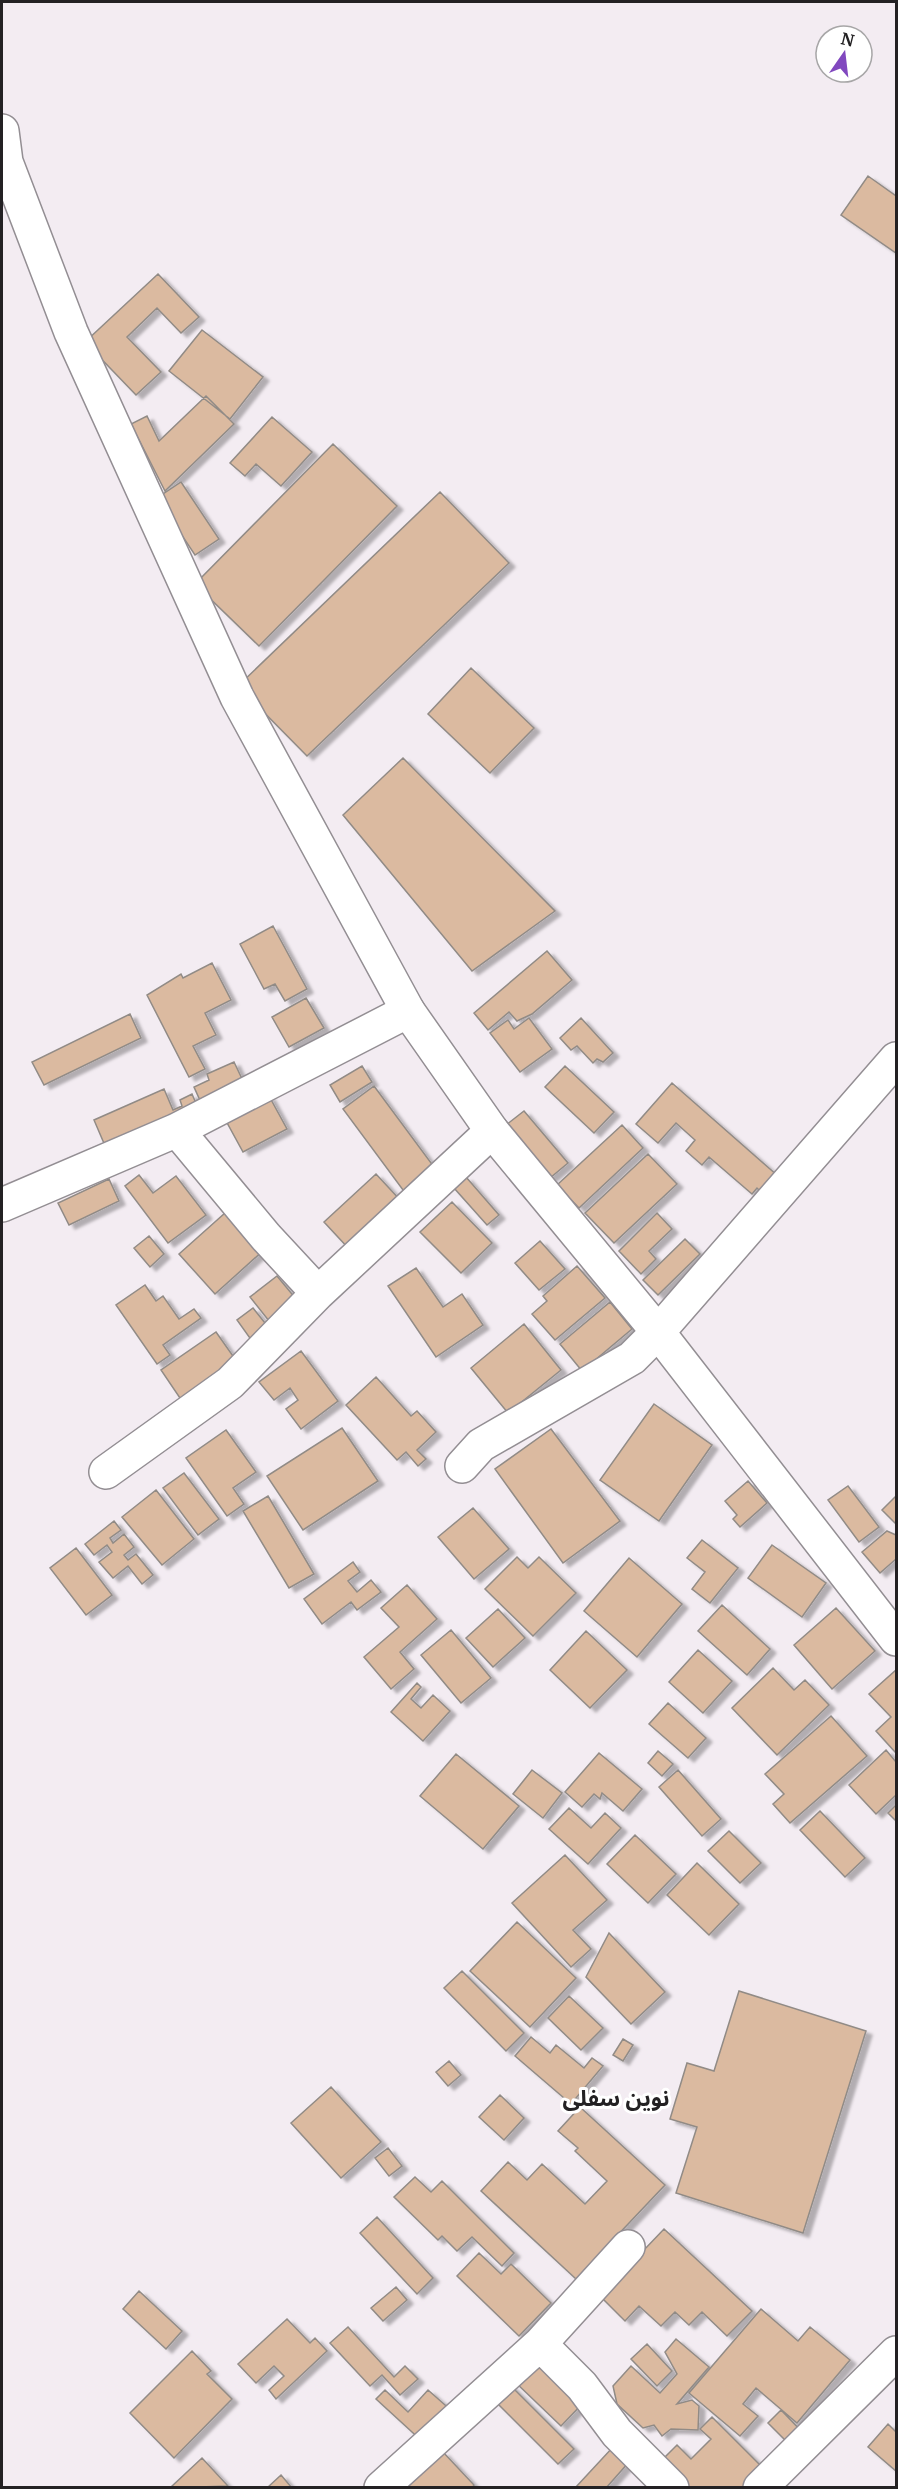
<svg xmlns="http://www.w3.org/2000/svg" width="898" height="2489" font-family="Merriweather,'Noto Sans Arabic',serif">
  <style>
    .building { fill: #dbbaa0; stroke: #918b86; stroke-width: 1.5; filter: url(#shadow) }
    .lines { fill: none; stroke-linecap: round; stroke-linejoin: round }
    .street-casing { stroke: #938e93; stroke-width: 36 }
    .secondary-casing { stroke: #938e93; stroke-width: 36 }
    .street { stroke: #fff; stroke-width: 33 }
    .secondary { stroke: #fff; stroke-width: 33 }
    .labels { text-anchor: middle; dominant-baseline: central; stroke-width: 6; stroke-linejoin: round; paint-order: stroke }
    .quarter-label { font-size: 22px; font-weight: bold; fill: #232123; stroke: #fff }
  </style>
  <defs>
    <filter id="shadow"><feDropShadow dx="6" dy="4" stdDeviation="1.5" flood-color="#0004"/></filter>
  </defs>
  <rect width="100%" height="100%" fill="#f3ecf2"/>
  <!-- building -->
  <path class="building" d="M868 176 896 196V253L841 215Z
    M158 274 199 317 181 333 157 308 127 337 161 372 136 395 85 342Z
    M202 330 263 377 230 419 169 371Z
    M206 396 234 424 165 491 131 424 147 416 159 441Z
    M272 417 312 452 281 486 256 464 245 476 230 463Z
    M333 444 397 506 259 646 195 584Z
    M181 482 219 539 195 555 157 498Z
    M440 492 509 563 307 756 238 686Z
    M471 668 534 728 490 773 428 714Z
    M403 758 555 911 472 971 343 815Z
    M273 926 307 989 285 1001 275 984 264 989 240 944Z
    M547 951 572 980 532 1014 517 1021 509 1012 488 1030 474 1013Z
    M212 963 231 1000 205 1013 216 1035 193 1046 205 1069 189 1077 147 995 181 974 183 978Z
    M306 998 324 1028 289 1047 272 1017Z
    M130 1014 141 1038 44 1085 32 1062Z
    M529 1018 552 1049 520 1072 490 1033 508 1020 514 1029Z
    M581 1018 613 1053 603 1062 597 1059 593 1063 577 1046 571 1050 560 1038Z
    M234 1062 244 1083 212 1093 216 1102 203 1107 194 1087 209 1080 207 1074Z
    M362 1066 372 1082 340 1102 330 1085Z
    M565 1066 614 1112 594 1133 545 1087Z
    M672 1083 778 1176 762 1193 757 1188 752 1194 709 1157 702 1165 686 1151 695 1140 676 1123 658 1143 636 1124Z
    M374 1086 437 1171 406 1194 343 1109Z
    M164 1089 173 1110 182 1106 180 1100 192 1094 198 1108 106 1148 94 1120Z
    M269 1096 287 1129 243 1152 225 1119Z
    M524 1111 568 1163 550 1178 506 1125Z
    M622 1125 643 1148 579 1208 557 1185Z
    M648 1154 677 1184 614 1243 585 1213Z
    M376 1174 402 1202 350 1250 324 1222Z
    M139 1175 153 1193 176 1176 206 1215 168 1243 125 1186Z
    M466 1177 499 1215 487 1225 454 1188Z
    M109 1179 119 1201 69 1225 58 1203Z
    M452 1202 492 1243 461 1273 420 1232Z
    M225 1213 265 1249 215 1294 179 1254Z
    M657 1213 672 1229 649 1251 656 1259 641 1274 619 1251Z
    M149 1236 164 1254 150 1267 134 1248Z
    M685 1239 700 1254 658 1295 643 1280Z
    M540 1241 565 1269 539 1290 515 1263Z
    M577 1266 605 1298 555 1340 532 1314 547 1301 543 1296Z
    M416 1268 443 1307 462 1294 483 1325 436 1357 388 1286Z
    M277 1276 301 1305 273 1326 250 1297Z
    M145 1285 156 1301 163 1296 179 1319 194 1309 201 1318 163 1345 170 1355 157 1364 116 1305Z
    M610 1302 632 1329 582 1371 560 1344Z
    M253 1308 269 1328 252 1341 237 1320Z
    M524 1324 561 1370 508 1413 471 1368Z
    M216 1332 240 1366 184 1404 161 1370Z
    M301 1351 338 1401 301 1429 286 1409 298 1400 290 1388 274 1400 259 1382Z
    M376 1377 411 1416 417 1411 436 1432 417 1450 426 1459 418 1466 406 1452 397 1460 346 1405Z
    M654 1404 712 1445 659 1521 600 1480Z
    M342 1428 378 1481 303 1530 267 1476Z
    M551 1429 620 1521 563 1563 495 1469Z
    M226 1430 256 1472 233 1488 244 1504 227 1516 186 1458Z
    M184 1473 219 1519 198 1535 163 1488Z
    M748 1481 767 1503 740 1527 733 1519 737 1515 725 1501Z
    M848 1486 879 1527 859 1542 828 1500Z
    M156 1490 194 1539 162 1565 122 1517Z
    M268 1496 314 1574 289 1588 243 1511Z
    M896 1496V1524L882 1510Z
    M473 1508 509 1549 474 1579 438 1537Z
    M114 1521 121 1530 110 1538 113 1543 124 1534 134 1547 124 1555 128 1560 136 1554 153 1575 142 1584 128 1566 113 1578 99 1562 112 1552 107 1545 94 1555 85 1544Z
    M887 1531 896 1535V1559L880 1573 862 1552Z
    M702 1540 738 1568 710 1603 692 1589 705 1572 687 1558Z
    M772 1545 826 1583 802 1617 748 1578Z
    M76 1548 112 1595 86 1615 50 1568Z
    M517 1557 528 1568 539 1557 576 1593 533 1636 485 1589Z
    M629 1558 682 1604 637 1657 584 1611Z
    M353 1562 360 1572 348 1581 357 1592 371 1580 381 1592 357 1610 351 1602 322 1624 304 1599Z
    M407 1585 437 1619 400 1652 414 1669 391 1689 364 1657 399 1627 381 1608Z
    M722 1605 770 1649 747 1675 698 1631Z
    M836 1608 875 1651 832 1689 794 1645Z
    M498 1609 525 1638 493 1667 466 1638Z
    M451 1630 491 1678 461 1703 421 1655Z
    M586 1631 627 1670 590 1708 550 1670Z
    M698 1650 732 1681 703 1713 669 1682Z
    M773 1668 794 1690 805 1680 829 1705 777 1755 732 1708Z
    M896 1670V1753L876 1731 891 1717 869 1694Z
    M417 1683 421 1687 411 1699 421 1708 433 1695 450 1711 423 1741 391 1712Z
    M668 1703 706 1738 688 1758 649 1724Z
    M831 1716 867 1756 790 1823 773 1804 784 1794 765 1774Z
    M886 1750 896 1762V1795L876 1814 849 1785Z
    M658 1751 673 1764 662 1776 648 1763Z
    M599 1753 642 1789 623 1811 602 1793 600 1799 594 1794 582 1807 565 1792Z
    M456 1754 519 1806 483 1849 420 1796Z
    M532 1770 562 1793 543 1818 513 1794Z
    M678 1770 721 1819 702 1836 659 1787Z
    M896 1805V1821L888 1813Z
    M569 1808 591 1828 605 1813 621 1828 588 1864 549 1829Z
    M820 1811 865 1858 845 1877 800 1830Z
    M729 1831 761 1863 740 1883 708 1851Z
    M635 1835 676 1874 648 1903 607 1864Z
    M565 1855 607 1900 573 1930 591 1949 571 1967 512 1903Z
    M697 1863 739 1904 709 1935 667 1895Z
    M517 1922 576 1978 530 2027 470 1971Z
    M609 1933 665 1992 631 2024 586 1977Z
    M462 1971 524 2033 506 2051 444 1988Z
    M739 1991 866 2031 803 2233 676 2193 697 2127 670 2119 687 2063 714 2071Z
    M569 1996 603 2028 581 2050 548 2018Z
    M531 2037 550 2053 556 2045 584 2068 592 2058 603 2066 571 2104 515 2056Z
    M623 2039 633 2045 623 2061 613 2055Z
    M449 2061 461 2075 448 2086 436 2072Z
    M331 2087 381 2142 341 2178 291 2123Z
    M500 2095 524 2118 504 2140 479 2117Z
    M580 2107 665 2185 576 2279 481 2191 508 2162 527 2180 542 2164 585 2204 607 2181 575 2151 578 2148 558 2131Z
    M388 2148 402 2166 389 2176 375 2158Z
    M415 2177 431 2192 442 2181 514 2253 502 2266 472 2237 457 2251 442 2236 438 2240 394 2197Z
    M377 2217 433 2278 417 2294 360 2233Z
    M664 2229 752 2311 727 2336 702 2312 689 2325 675 2312 661 2326 639 2306 625 2321 600 2296Z
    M479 2253 501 2274 511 2264 551 2303 519 2336 457 2276Z
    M396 2287 407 2300 383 2321 371 2308Z
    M139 2291 182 2331 166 2349 123 2309Z
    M761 2309 798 2341 810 2327 850 2360 797 2423 756 2388 743 2404 758 2416 740 2436 689 2393Z
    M287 2319 310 2343 315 2338 327 2351 276 2399 269 2390 284 2376 274 2366 256 2383 238 2364Z
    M348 2327 394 2377 405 2366 418 2379 400 2395 382 2375 370 2386 330 2343Z
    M676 2339 709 2367 677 2404 692 2400 699 2406 698 2430 671 2429 662 2436 654 2425 643 2428 617 2404 613 2386 631 2366 660 2393 677 2374 665 2352Z
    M647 2344 672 2371 657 2386 631 2359Z
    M192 2351 211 2371 207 2374 232 2399 174 2458 130 2413Z
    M536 2356 584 2402 561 2426 513 2380Z
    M510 2385 574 2449 558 2464 494 2400Z
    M385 2390 408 2412 428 2390 453 2412 424 2443 376 2399Z
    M781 2410 805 2435 792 2447 768 2423Z
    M712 2417 762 2467 742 2488H689L662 2460 677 2445 691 2459 711 2439 700 2429Z
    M888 2424 896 2432V2471L868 2447Z
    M613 2447 629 2462 606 2488H575Z
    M443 2452 474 2485 472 2488H405Z
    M202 2458 228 2486 170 2488Z
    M281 2475 292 2488H267Z"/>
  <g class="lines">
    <!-- street casing -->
    <g class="street-casing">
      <path id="street" d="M177 1130 266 1237 318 1293
        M2 1205 177 1130 408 1011
        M462 1466 481 1445 632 1358 658 1332 896 1059
        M106 1472 230 1383 318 1293 492 1131
        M540 2344 582 2386 617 2433 672 2488
        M381 2488 540 2344 628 2247
        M760 2488 896 2353"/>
    </g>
    <!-- secondary casing -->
    <g class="secondary-casing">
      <path id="secondary" d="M2 131 6 162 71 332 237 697 408 1011 492 1131 658 1332 896 1639"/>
    </g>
    <!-- street -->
    <use href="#street" class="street"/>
    <!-- secondary -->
    <use href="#secondary" class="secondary"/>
  </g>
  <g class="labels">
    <!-- quarter labels -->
    <g class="quarter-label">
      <text x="616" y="2098">نوین سفلى</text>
    </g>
  </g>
  <!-- border -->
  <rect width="898" height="2489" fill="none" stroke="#232123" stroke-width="6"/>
  <!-- north arrow -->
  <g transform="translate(844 54) rotate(14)"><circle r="28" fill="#ffffff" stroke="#a7a6a7" stroke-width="1.5"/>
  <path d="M0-4.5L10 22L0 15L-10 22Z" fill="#8148bf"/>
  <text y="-9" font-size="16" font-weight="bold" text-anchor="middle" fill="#232123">N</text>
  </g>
</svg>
